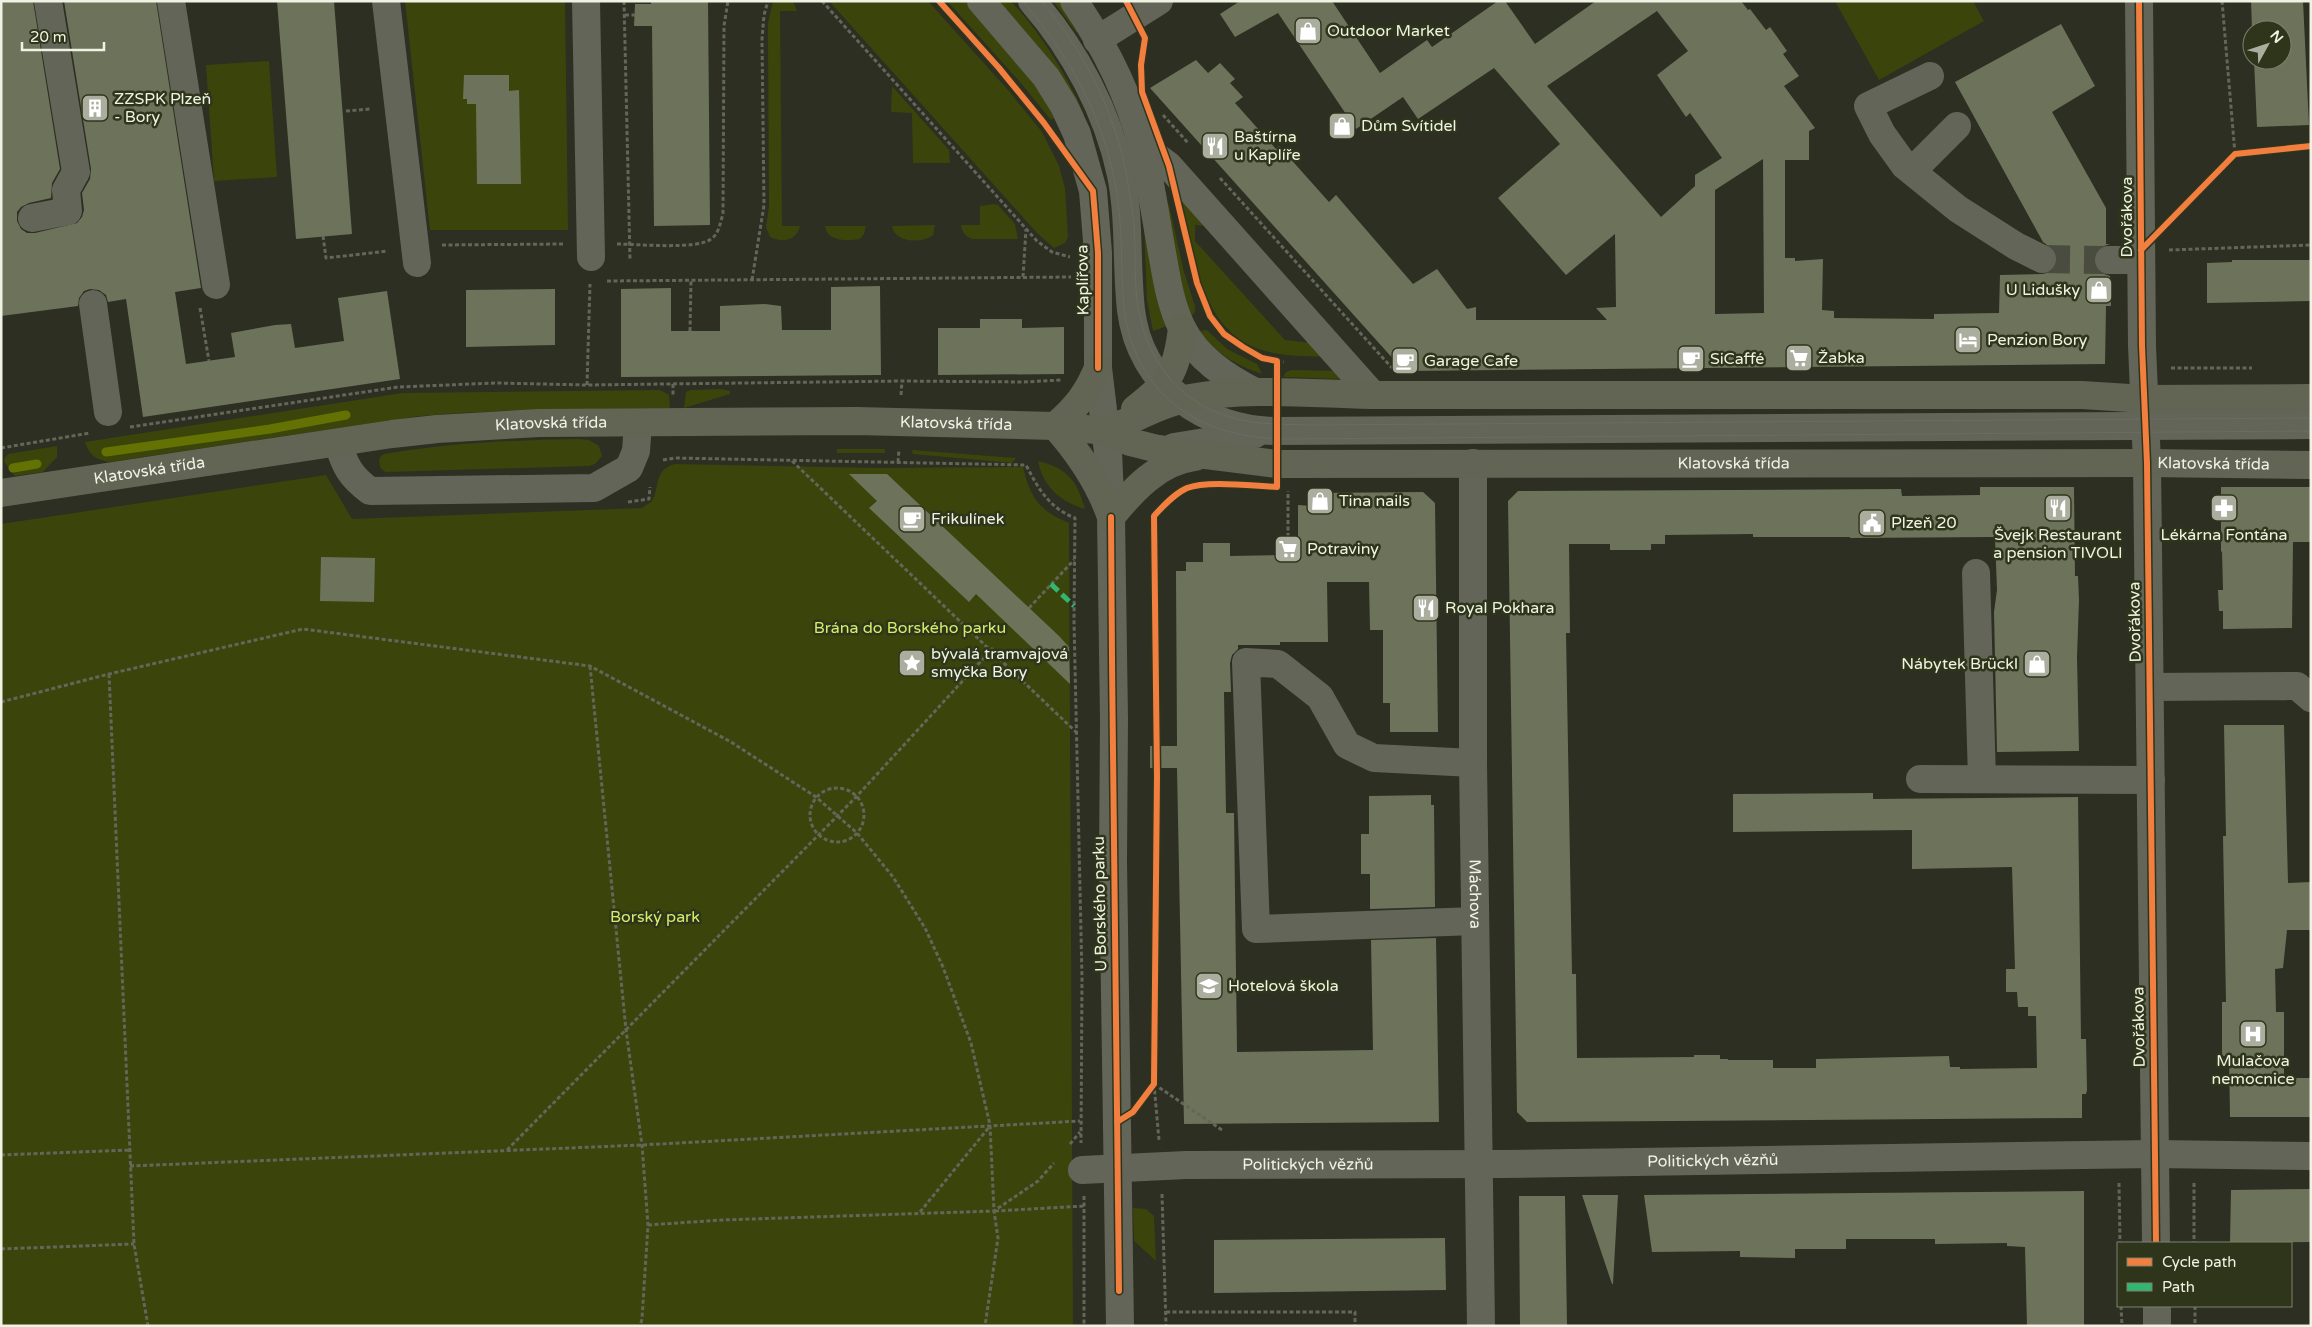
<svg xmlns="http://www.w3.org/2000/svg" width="2312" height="1327" font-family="'Varela Round',sans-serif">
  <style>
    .green { fill: #3b440b }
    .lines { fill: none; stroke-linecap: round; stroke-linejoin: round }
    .stream { stroke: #637203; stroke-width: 9 }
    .building { fill: #6d735a; fill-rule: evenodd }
    .minor-tunnel { stroke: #494c3e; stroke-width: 28; stroke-dasharray: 28 14; stroke-linecap: butt }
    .path { stroke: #636659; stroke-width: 3; stroke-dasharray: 4 2.5; stroke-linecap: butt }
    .minor { stroke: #626558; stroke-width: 28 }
    .major { stroke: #626554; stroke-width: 28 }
    .tram { stroke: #6a6d61; stroke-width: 1 }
    .quiet { stroke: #33b770; stroke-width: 5; stroke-dasharray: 10 5; stroke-linecap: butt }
    .cycleway-casing { stroke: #2f351b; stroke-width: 9 }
    .cycleway { stroke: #f27e40; stroke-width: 6 }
    .labels { text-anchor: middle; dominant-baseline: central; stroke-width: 5; stroke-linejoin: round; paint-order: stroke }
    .poi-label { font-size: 16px; fill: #eff3e3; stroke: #2f351b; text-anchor: start }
    .street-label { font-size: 16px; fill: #eff3e3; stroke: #2f351b }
    .park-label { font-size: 16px; fill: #d4ee6c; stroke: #2f351b }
  </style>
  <rect width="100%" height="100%" fill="#2c2f21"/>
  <!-- green -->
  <path class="green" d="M405 1H565L568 230H430Z
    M773 1H793L797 11H780L782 226H800C797 241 782 243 770 237L766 227 769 206 768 42V23Z
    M829 1H928L1008 90 1042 132 1059 166 1065 188 1068 237 1065 243 1054 248 1037 233Z
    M947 1H970L1004 40 1055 114 1054 118 1051 120 1020 82Z
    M993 1H1011C1042 35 1065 72 1084 114L1081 117Z
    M1053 1H1061L1082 33 1076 32Z
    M1835 1H1973L1984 21 1879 80Z
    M269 61 277 177 214 181 206 65Z
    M892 86 949 150 950 163H913L912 113 891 112Z
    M1181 196 1206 226 1195 225V241L1285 340 1321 344 1330 357C1310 356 1289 357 1269 352 1199 336 1195 255 1181 196Z
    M1166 203 1169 205 1184 272 1195 306V312L1191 317 1182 295Z
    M994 204 998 205 1015 224 1018 239H972C965 236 962 232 961 225H980V206Z
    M935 225 933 235C923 244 894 243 892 226Z
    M825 226H866L864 234 860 239C848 241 827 242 825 226Z
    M1144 226 1167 326 1153 331 1147 300Z
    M1207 330 1227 349 1257 364 1262 374C1236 365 1217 354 1199 331Z
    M1291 370 1344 371 1342 379 1283 377 1286 372Z
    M722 389 730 391V394L684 408 686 392 691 390Z
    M660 390 669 395 670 408C586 409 503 409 420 416L109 462C96 460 89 455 85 442L402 393Z
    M578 439 589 440 599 446 602 456 595 464 589 466 386 472C380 469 378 464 380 457L384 454C448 443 513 440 578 439Z
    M57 446V457L43 472 15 476 5 463 4 459 8 454Z
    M837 449H885V453H837Z
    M912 451V450L1016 458 1012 463 913 454Z
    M1038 461C1068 468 1077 481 1085 509 1061 502 1043 487 1038 461Z
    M675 464 881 468 1023 467C1030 498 1040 511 1069 523L1073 1326H1V524L326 475 352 519 642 508 652 501C660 486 654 469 675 464Z
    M1133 1208 1146 1209 1154 1216 1156 1261 1134 1241Z"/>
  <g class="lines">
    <!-- stream -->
    <path class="stream" d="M106 452 270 429 346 415
      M13 468 37 464"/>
  </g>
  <!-- building -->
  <path class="building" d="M1 1H33L60 169 52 183 51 198 29 203 21 207 17 212V221L21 229 27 233H35L77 223 82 217 84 210 82 193 90 179 91 169 64 1H156L201 288 175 292 186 364 235 357 231 333 275 325 291 324 295 348 344 341 338 298 387 291 400 379 143 417 126 299 108 302 106 295 99 290 90 289 84 291 79 298 78 306 1 316Z
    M277 1H334L352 234 296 239Z
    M651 1H708L710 225 654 226 652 26H634L635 4H651Z
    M1240 1H1332L1380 73 1427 40 1432 47 1498 1H1505L1535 44 1596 1H1741L1748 10 1750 9 1766 30 1770 27 1787 51 1783 54 1799 76 1784 86 1815 128 1809 131V160H1785V258H1795V261L1823 259 1822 310 1834 311V318L1934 319V314L1999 313 2000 275 2043 274 2050 272 2056 266 2058 259 2055 251 2043 242 1955 82 2061 24 2095 86 2052 112 2106 208V244H2110L2101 247 2095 253 2093 260 2095 267 2101 273 2110 276 2111 306H2106L2105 364 1404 371 1150 88 1196 60 1208 73 1220 63 1235 79 1230 83 1243 97 1235 103 1276 149 1279 146 1329 202 1336 195 1413 284 1437 269 1467 309 1476 307V320H1607L1596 308 1616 307 1615 234 1566 275 1498 198 1560 144 1494 68 1418 119 1403 97 1356 129 1278 13 1235 37 1220 14ZM1657 11 1688 51 1657 75 1686 117 1690 113 1722 158 1695 175V186L1661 217 1547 86ZM1763 159 1764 313 1715 314V190Z
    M2251 1H2303L2309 125 2257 127 2254 60H2282V30H2252Z
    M464 75H509V91L519 90 521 184H477L476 104H467V99H463Z
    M2232 260H2311V301L2207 303V263L2232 262Z
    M880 286 881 375 621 377V289L671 288V331H720V306L765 304 781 306 782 330H831V287Z
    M555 289V345L466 347V290Z
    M980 319H1022V328L1064 327V374L938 375V328H980Z
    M849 474H887L1059 636 1069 647 1070 684 976 594 969 602 869 508 877 501Z
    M1980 487H2074L2075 576H2078L2079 600 2077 657 2079 751 1997 752 1994 612 1997 590 1995 537 1850 538V537H1753V534L1665 535V544H1651V550H1610V544H1569L1570 633H1566L1572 974H1576L1577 1058 1694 1057V1055H1720V1059H1728V1060H1773V1068H1816V1059L1949 1056 1950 1067H1960V1069L2037 1068 2036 1016H2028V1007H2018L2017 992H2006V969H2015L2012 867 1912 869V830L1733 832V794L1873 793V799L2078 797 2081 1039H2086L2087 1090 2086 1094H2082V1118L1527 1122 1517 1112 1508 501 1518 491 1901 489 1902 496 1980 495Z
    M2221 487H2311V542H2293L2292 628 2223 629V611H2219L2218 590H2223L2222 552 2221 551Z
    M1423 492 1435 503 1438 732H1390V703H1383V630H1370L1369 582H1327L1328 642H1280V645H1238V649L1232 655 1230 663 1231 692H1224L1226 813H1234L1237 1052 1373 1050 1371 940 1436 938 1439 1122 1184 1124 1177 768H1150V746H1177L1176 571H1186V562H1203V543H1230V556L1278 555V541H1298V505L1312 506V493Z
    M321 557 375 558 374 602 320 601Z
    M2224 725H2284L2288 883 2311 882V930H2287L2283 968 2275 969 2276 1012H2284V1078H2311V1117H2230L2229 1056H2222V1002H2226L2223 836H2226Z
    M1431 795V805H1434L1435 907 1370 909V874H1361V834H1369V796Z
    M2311 1189V1242L2230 1243 2231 1190Z
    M2084 1191V1326H2027L2025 1247 2007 1246V1243L1935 1244V1239H1846V1249H1795V1258L1740 1257V1251L1652 1252 1644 1195Z
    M1582 1195H1618L1613 1284H1612Z
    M1519 1196H1565L1567 1326H1520Z
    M1445 1238 1446 1290 1214 1293V1240Z"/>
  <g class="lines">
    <!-- minor-tunnel -->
    <path class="minor-tunnel" d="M2042 259 2109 260"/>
    <!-- path -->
    <path class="path" d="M624 1 630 259
      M822 1 1037 241 1052 252 1070 257
      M2222 1 2235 154
      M625 15H635
      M346 111 370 109
      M1163 115 1189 144
      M1220 178 1392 368
      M323 236 326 258 388 251
      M617 244C637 244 697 250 711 239 719 234 720 223 723 214L724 26 728 1
      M442 245 563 244
      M2169 250 2311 245
      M1023 277 1026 229
      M752 280 764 205 762 39 764 15 768 1
      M607 281 1071 277
      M200 308 209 361
      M690 331 691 280
      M1277 361 1284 362
      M2171 368H2252
      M673 384V396
      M587 385 590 284
      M901 395 902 381
      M130 427 398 387 496 383 587 385 902 381 1024 382 1061 380
      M1 448 90 433
      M663 460 675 458 1026 465C1038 488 1049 508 1075 518L1074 621 1082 978 1081 1143
      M792 461 1076 732
      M898 462 899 449
      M628 502 649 499 650 487
      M1288 537V491
      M1029 608 1074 560
      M590 666 626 1030 642 1145 648 1225 642 1319 640 1326
      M109 674 134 1244 148 1326
      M1 702 109 674 303 629 590 666 731 742 816 797 857 833 893 877 925 928 943 967 971 1043 990 1125 994 1211 998 1238 985 1326
      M810 815a27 27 0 1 1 54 0a27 27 0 1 1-54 0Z
      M1154 1084 1159 1140
      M1154 1084 1222 1130
      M1070 1144 1080 1132
      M507 1150 857 796 993 648
      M1 1155 130 1150
      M130 1166 642 1145 1080 1121
      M2119 1183 2120 1243
      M2194 1183V1243
      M1162 1194 1166 1326
      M1084 1196V1326
      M995 1211 1084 1206
      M920 1212 990 1126
      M648 1225 722 1220 994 1211 1038 1181 1054 1163
      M1 1249 134 1244
      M2121 1306 2122 1326
      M2195 1306V1326
      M1166 1312H1355V1326"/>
    <!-- minor -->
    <g class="minor">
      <path d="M171 1 216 285"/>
      <path d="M386 1 417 263"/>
      <path d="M586 1 591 257"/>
      <path d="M981 1 1046 77 1064 106 1077 134 1093 191 1098 253V368L1108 452 1111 517 1114 719 1113 861 1120 1326"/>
      <path d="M1032 1C1074 49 1108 112 1121 175 1130 219 1126 265 1131 310 1140 385 1205 431 1277 431L2311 425"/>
      <path d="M1074 1C1104 45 1129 94 1142 146 1151 183 1156 220 1163 258 1167 281 1171 306 1182 328 1197 358 1226 377 1255 392"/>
      <path d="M2139 1 2142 346 2147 463 2156 1243"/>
      <path d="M1097 40 1159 1"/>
      <path d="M1930 76 1868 106 1882 134 1905 166 1958 209 2016 246 2042 259"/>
      <path d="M1141 145 1169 166 1373 395"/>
      <path d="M1912 171 1957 126"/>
      <path d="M32 218 68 211 66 190 76 172 48 1"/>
      <path d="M2109 260H2141"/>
      <path d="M93 304 108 412"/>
      <path d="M338 443C345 466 350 476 370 491L594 488 629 468 636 451 638 423"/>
      <path d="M1174 447 1255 434"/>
      <path id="s1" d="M1473 463V763L1481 1326"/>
      <path d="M1976 573 1982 779"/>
      <path d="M2150 687 2297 686 2311 698"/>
      <path d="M1473 763 1374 758 1347 745 1320 697 1278 664 1246 662 1256 929 1475 921"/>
      <path d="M1920 779 2151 780"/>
      <path id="s2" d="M1082 1170 1186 1165 1502 1164 2154 1154 2311 1156"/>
      <path d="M2157 1306V1326"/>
    </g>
    <!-- major -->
    <g class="major">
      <path d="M1135 409C1169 383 1177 372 1182 328"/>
      <path d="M1055 426C1079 453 1099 482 1111 517"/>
      <path d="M1055 426C1077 407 1087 394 1098 368"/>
      <path d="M1106 431C1133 420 1161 403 1190 398 1247 387 1315 394 1373 395H2082L2145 399 2311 398"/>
      <path id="s3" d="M1 493 392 434 437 429 539 423 857 421 1055 426 1106 431 1130 442 1158 449 1277 464 2147 463 2311 465"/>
      <path d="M1111 517C1133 490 1158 462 1195 457"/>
    </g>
    <!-- tram -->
    <path class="tram" d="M1023 1C1074 61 1111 131 1119 210 1123 247 1120 285 1126 321 1143 403 1206 438 1285 439L2311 431
      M1041 1C1082 48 1114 110 1126 172 1129 189 1132 207 1134 224 1136 249 1134 275 1137 300 1144 355 1176 403 1233 418 1257 425 1283 424 1308 425L2311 418"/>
    <!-- quiet -->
    <path class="quiet" d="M1051 584 1074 606"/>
    <!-- cycleway casing -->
    <g class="cycleway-casing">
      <path id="cycleway" d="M939 1 999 68 1044 123 1093 191 1098 253V368
        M2139 1 2142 346 2147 463 2156 1243
        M2141 250 2235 154 2311 146
        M1111 517C1113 775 1114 1033 1119 1291
        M1117 1122 1133 1112 1154 1084 1157 776 1154 516C1163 506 1174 494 1187 488 1207 480 1253 486 1277 487V361L1262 358 1243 347 1224 334 1210 316 1197 283 1169 166 1142 92 1141 65 1145 38 1126 1"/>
    </g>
    <!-- cycleway -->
    <use href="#cycleway" class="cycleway"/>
  </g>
  <!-- icons -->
  <defs>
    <g id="shop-square" transform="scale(1.4375)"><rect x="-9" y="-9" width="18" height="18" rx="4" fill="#abae9f" stroke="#2f351b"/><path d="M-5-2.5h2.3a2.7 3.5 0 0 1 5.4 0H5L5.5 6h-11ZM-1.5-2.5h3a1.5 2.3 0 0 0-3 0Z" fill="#fff"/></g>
    <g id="building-square" transform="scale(1.4375)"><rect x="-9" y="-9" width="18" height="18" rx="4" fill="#abae9f" stroke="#2f351b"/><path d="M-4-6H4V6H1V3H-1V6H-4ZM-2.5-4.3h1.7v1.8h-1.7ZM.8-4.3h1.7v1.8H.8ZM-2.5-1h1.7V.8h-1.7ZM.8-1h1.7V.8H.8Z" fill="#fff"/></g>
    <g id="restaurant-square" transform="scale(1.4375)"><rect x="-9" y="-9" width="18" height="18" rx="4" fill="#abae9f" stroke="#2f351b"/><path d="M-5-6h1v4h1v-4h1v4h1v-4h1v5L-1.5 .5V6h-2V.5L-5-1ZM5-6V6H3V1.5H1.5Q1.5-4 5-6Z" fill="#fff"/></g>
    <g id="hotel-square" transform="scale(1.4375)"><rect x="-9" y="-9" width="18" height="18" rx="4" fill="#abae9f" stroke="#2f351b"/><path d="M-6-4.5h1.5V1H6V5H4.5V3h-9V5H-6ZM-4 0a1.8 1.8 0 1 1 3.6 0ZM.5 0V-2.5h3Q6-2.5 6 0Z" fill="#fff"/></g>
    <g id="supermarket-square" transform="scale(1.4375)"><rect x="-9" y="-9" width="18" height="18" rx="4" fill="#abae9f" stroke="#2f351b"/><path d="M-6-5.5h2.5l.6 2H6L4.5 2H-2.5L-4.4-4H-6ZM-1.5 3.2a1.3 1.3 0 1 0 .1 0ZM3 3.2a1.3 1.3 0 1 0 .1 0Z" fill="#fff"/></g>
    <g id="cafe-square" transform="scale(1.4375)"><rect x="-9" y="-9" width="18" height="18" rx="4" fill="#abae9f" stroke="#2f351b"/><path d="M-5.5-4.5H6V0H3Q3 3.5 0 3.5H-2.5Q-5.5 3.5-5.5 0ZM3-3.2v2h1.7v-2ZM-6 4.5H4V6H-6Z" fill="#fff"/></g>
    <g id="pharmacy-square" transform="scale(1.4375)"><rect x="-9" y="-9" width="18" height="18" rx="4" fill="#abae9f" stroke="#2f351b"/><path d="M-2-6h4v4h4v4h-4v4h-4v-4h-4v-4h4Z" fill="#fff"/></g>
    <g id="civic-square" transform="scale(1.4375)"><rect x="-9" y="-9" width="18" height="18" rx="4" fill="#abae9f" stroke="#2f351b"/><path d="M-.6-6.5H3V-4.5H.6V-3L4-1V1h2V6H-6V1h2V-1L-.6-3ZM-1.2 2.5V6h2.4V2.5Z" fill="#fff"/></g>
    <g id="sight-square" transform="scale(1.4375)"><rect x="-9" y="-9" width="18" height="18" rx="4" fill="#abae9f" stroke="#2f351b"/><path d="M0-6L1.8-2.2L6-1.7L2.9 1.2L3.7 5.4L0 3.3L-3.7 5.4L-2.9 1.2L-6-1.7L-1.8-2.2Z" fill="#fff"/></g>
    <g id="school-square" transform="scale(1.4375)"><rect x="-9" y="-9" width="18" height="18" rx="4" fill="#abae9f" stroke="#2f351b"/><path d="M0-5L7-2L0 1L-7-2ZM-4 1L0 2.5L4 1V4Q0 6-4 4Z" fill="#fff"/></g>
    <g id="hospital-square" transform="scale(1.4375)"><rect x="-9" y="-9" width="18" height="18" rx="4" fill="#abae9f" stroke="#2f351b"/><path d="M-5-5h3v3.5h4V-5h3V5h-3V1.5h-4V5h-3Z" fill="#fff"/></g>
  </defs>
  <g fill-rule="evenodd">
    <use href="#shop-square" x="1308" y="31"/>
    <use href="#building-square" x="95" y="108"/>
    <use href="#shop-square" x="1342" y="126"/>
    <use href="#restaurant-square" x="1215" y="146"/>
    <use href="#shop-square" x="2099" y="290"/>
    <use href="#hotel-square" x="1968" y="340"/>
    <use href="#supermarket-square" x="1799" y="358"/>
    <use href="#cafe-square" x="1691" y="359"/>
    <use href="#cafe-square" x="1405" y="361"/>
    <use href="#shop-square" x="1320" y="501"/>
    <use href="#restaurant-square" x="2058" y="508"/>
    <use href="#pharmacy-square" x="2224" y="508"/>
    <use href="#cafe-square" x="912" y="519"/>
    <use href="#civic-square" x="1872" y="523"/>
    <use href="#supermarket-square" x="1288" y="549"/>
    <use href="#restaurant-square" x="1426" y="608"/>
    <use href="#sight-square" x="912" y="663"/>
    <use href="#shop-square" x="2037" y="664"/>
    <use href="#school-square" x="1209" y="986"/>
    <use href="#hospital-square" x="2253" y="1034"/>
  </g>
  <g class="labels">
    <!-- poi labels -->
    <g class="poi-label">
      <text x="1327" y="31">Outdoor Market</text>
      <text x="114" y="99">ZZSPK Plzeň<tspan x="114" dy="18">- Bory</tspan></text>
      <text x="1361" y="126">Dům Svítidel</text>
      <text x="1234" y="137">Baštírna<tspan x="1234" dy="18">u Kaplíře</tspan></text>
      <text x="2080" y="290" text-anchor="end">U Lidušky</text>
      <text x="1987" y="340">Penzion Bory</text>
      <text x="1818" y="358">Žabka</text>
      <text x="1710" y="359">SiCaffé</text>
      <text x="1424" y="361">Garage Cafe</text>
      <text x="1339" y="501">Tina nails</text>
      <text x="931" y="519">Frikulínek</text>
      <text x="1891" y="523">Plzeň 20</text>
      <text x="2058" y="535" text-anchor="middle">Švejk Restaurant<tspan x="2058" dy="18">a pension TIVOLI</tspan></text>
      <text x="2224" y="535" text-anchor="middle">Lékárna Fontána</text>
      <text x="1307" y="549">Potraviny</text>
      <text x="1445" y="608">Royal Pokhara</text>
      <text x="931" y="654">bývalá tramvajová<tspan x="931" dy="18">smyčka Bory</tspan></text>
      <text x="2018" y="664" text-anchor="end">Nábytek Brückl</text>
      <text x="1228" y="986">Hotelová škola</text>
      <text x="2253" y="1061" text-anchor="middle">Mulačova<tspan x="2253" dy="18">nemocnice</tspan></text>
    </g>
    <!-- street labels -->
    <g class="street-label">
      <text transform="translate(2127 217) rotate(-90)">Dvořákova</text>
      <text transform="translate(1083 280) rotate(-91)">Kaplířova</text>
      <text stroke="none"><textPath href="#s3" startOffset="960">Klatovská třída</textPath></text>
      <text stroke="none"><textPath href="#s3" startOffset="555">Klatovská třída</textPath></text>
      <text stroke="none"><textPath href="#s3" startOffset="1742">Klatovská třída</textPath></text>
      <text stroke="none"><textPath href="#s3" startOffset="2222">Klatovská třída</textPath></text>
      <text stroke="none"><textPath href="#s3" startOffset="150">Klatovská třída</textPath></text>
      <text transform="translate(2135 622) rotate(-91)">Dvořákova</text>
      <text stroke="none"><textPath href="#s1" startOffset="431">Máchova</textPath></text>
      <text transform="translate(1100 904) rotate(-91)">U Borského parku</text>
      <text transform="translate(2139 1027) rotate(-91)">Dvořákova</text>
      <text stroke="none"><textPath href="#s2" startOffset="631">Politických vězňů</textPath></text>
      <text stroke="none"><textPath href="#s2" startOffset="226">Politických vězňů</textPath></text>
    </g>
    <!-- park labels -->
    <g class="park-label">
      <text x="910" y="628">Brána do Borského parku</text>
      <text x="655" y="917">Borský park</text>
    </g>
  </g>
  <!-- border -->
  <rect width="2312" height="1327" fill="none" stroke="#eff3e3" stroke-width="5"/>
  <!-- legend -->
  <rect x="2117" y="1242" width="175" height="65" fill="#2f351b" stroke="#7c816b"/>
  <rect x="2127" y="1258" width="25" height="8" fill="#f27e40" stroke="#7c816b"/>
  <text x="2162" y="1267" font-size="15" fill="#eff3e3">Cycle path</text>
  <rect x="2127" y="1283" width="25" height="8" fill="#33b770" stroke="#7c816b"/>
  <text x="2162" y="1292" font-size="15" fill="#eff3e3">Path</text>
  <!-- north arrow -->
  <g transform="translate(2267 45) rotate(50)"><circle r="24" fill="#2f351b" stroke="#7c816b"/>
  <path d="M0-4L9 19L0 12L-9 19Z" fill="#abae9f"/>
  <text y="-8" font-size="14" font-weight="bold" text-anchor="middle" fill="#eff3e3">N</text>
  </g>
  <!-- scale -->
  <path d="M22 42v8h82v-8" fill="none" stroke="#eff3e3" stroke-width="2.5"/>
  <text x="30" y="42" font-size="15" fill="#eff3e3" stroke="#2f351b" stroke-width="4" paint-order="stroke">20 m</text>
</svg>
